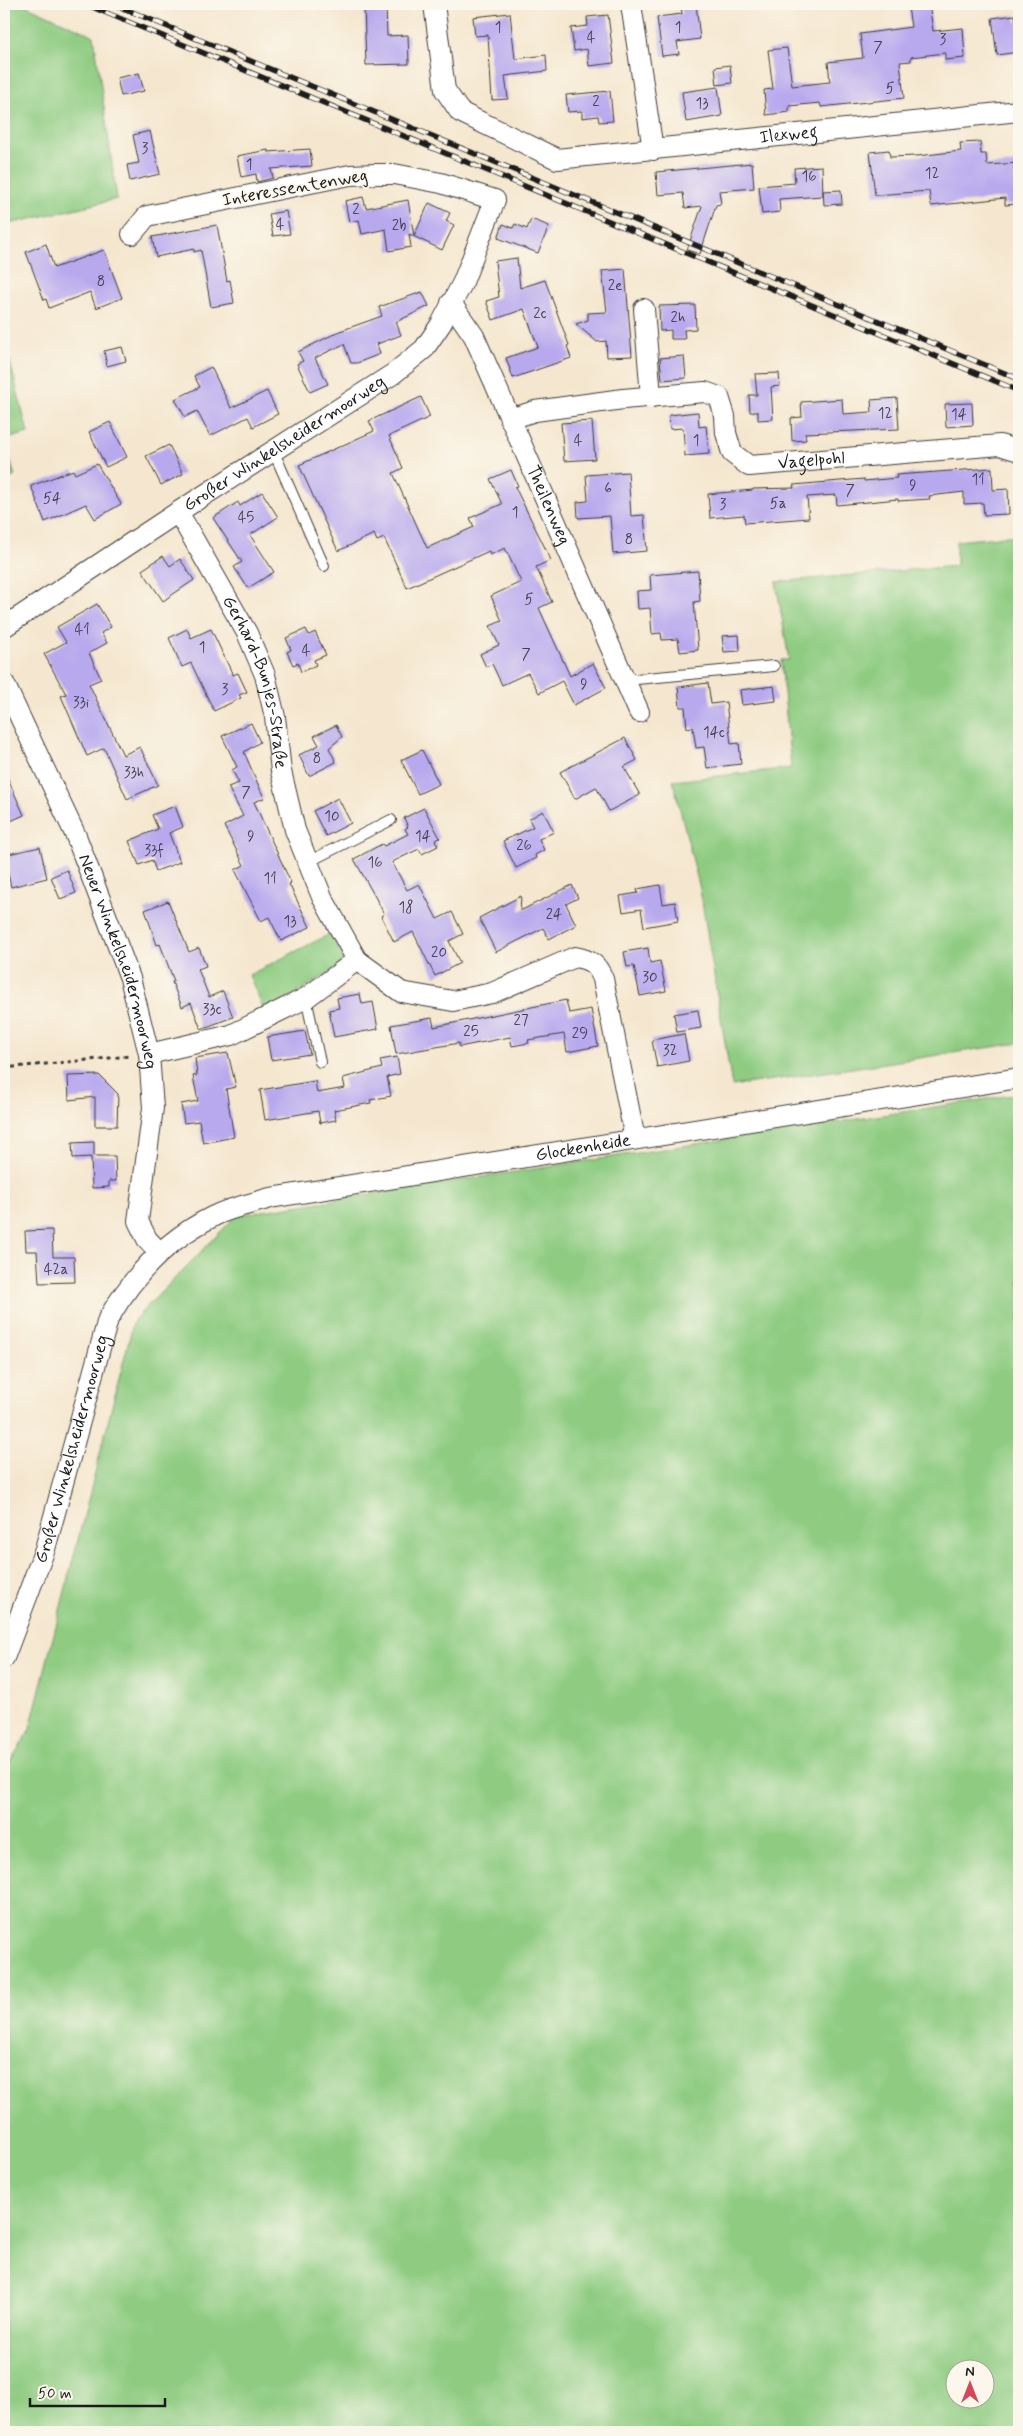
<svg xmlns="http://www.w3.org/2000/svg" width="1023" height="2436" font-family="Mynerve,sans-serif">
  <style>
    .green { fill: #8fcc82; stroke: #56744f; fill-rule: evenodd }
    .building { fill: #b8a9ee }
    .lines { fill: none; stroke-linecap: round; stroke-linejoin: round }
    .service-casing { stroke: #3d3a37; stroke-width: 12 }
    .minor-casing { stroke: #3d3a37; stroke-width: 22 }
    .path { stroke: #3d3a37; stroke-width: 3; stroke-dasharray: 4 4; stroke-linecap: butt }
    .service { stroke: #fff; stroke-width: 10 }
    .minor { stroke: #fff; stroke-width: 20 }
    .rail-casing { stroke: #1c1c1c; stroke-width: 5.5 }
    .rail { stroke: #fbf7ec; stroke-width: 4; stroke-dasharray: 11; stroke-linecap: butt }
    .labels { text-anchor: middle; dominant-baseline: central; stroke-width: 4; stroke-linejoin: round; paint-order: stroke }
    .number-label { font-size: 15px; fill: #433f50 }
    .street-label { font-size: 18px; fill: #1c1c1c; stroke: #fbf7ec }
  </style>
  <rect width="100%" height="100%" fill="#fbf7ec"/>
  <filter id="ink" filterUnits="userSpaceOnUse"><feTurbulence type="fractalNoise" baseFrequency=".02" numOctaves="2"/><feDisplacementMap in="SourceGraphic" scale="10" xChannelSelector="R" yChannelSelector="G"/><feConvolveMatrix kernelMatrix="1 2 1 2 8 2 1 2 1" color-interpolation-filters="sRGB"/></filter>
  <filter id="wash" filterUnits="userSpaceOnUse"><feTurbulence type="fractalNoise" baseFrequency=".0096" numOctaves="4" result="noise"/><feDisplacementMap in="SourceGraphic" scale="20" xChannelSelector="R" yChannelSelector="G"/><feGaussianBlur stdDeviation="1.12" result="paint"/><feColorMatrix in="noise" values="0 0 0 0 0 0 0 0 0 0 0 0 0 0 0 0 0 1.4 0 .05"/><feComposite in="paint" operator="in"/></filter>
  <g filter="url(#wash)">
    <rect width="100%" height="100%" fill="#f5e7cf"/>
    <!-- green -->
    <path class="green" d="M4 4H23L94 36 117 199 4 225Z
      M4 338 28 433 4 440Z
      M4 441 15 476 4 481Z
      M1019 535V1043L732 1086 700 889 673 781 791 768 781 660H789L776 582 956 566V541Z
      M330 934 342 954V962L335 969 265 1013 249 975Z
      M1019 1094V2432H4V1771L29 1732 134 1320 237 1215ZM956 2368H986V2398H956Z"/>
    <g id="blocks">
      <!-- building -->
      <path class="building" d="M364 4H386L387 36 408 35 409 64 366 65Z
        M696 4 700 39 677 42 679 54 662 56 657 17 682 14 681 6Z
        M929 4 933 31 963 28 965 58 945 60V53L911 57V61L900 62 904 98 821 107 820 103 789 106V112L766 115 764 90 773 89 768 50 787 48 792 86 830 82 828 62 863 58 860 34 911 27 908 7Z
        M510 13 515 59 546 55 547 71 505 76 508 99 492 100 488 35 475 36 473 17Z
        M608 15 614 63 589 66 587 49 574 51 571 28 588 26 587 17Z
        M1015 15 1016 23 1019 22V52L997 55 992 18Z
        M730 65 732 83 717 85 715 67Z
        M139 73 144 91 121 96 117 78Z
        M718 87 722 116 686 122 682 92Z
        M610 91 613 121 599 122 598 116 582 118V111L568 112 566 95Z
        M150 131 160 174 130 181 127 165 139 163 133 135Z
        M980 142 981 154H986L987 165 1019 163V204L1005 205V198L931 206 929 191 875 195 870 152 889 150 890 157 917 156 961 151 960 143Z
        M310 149 312 166 271 169 273 178 257 182 256 174 241 177 237 156 268 150V152Z
        M752 163 754 188 719 191 721 204 716 205 700 254 687 250 702 206 685 208 683 193 658 195 656 172Z
        M822 166 823 196 779 199 780 212 762 214 759 186 795 183 794 168Z
        M841 190 842 204 824 205 823 191Z
        M363 197 366 208 408 200 414 236 429 203 450 213 446 221 454 225 442 250 409 234 411 247 389 251 386 229 362 234 359 220 349 222 345 201Z
        M286 211 290 234 273 236 269 214Z
        M531 219 549 226 538 253 498 238 503 224 513 228 515 224 527 229Z
        M217 225 227 281 230 280 234 303 211 307 201 250 194 252V249L156 257 152 237Z
        M46 244 54 268 104 250 122 298 96 308 90 292 49 308 46 299 44 300 26 252Z
        M517 258 520 288 545 280 569 345 567 346 571 358 513 378 506 358 538 347 524 309 493 320 486 301 499 297 495 261Z
        M625 269 632 356 607 357 606 341 597 342 576 324 588 320V313L607 312 602 271Z
        M422 292 429 306 396 322 401 335 377 344 380 354 357 363H351L344 344 315 358 328 384 310 392 297 364 303 361 298 352 340 331 382 316 379 307Z
        M695 305 696 329 684 330 685 339H671V330L660 331 659 306Z
        M122 347 126 361 107 366 104 351Z
        M684 356 686 378 662 380 660 358Z
        M211 367 231 408 267 391 278 414 253 427 248 417 210 436 197 411 185 417 175 399 200 387 194 376Z
        M779 373 780 386 771 387 773 419 758 420V412H750L749 395H757L755 374Z
        M421 397 430 417 389 436 403 468 393 473 427 548 474 527 470 518 502 504 490 479 511 470 518 486 515 487 551 560 536 567 552 602 539 608 570 676 593 663 606 688 574 705 562 681 539 693 528 673 502 685 492 664 486 667 480 654 499 645 490 626 502 621 491 596 521 582 505 548 490 555 489 551 407 588 384 538 377 541 374 534 338 551 299 465 374 431 369 421Z
        M897 398 899 429 805 433 806 440 792 441 791 418 802 417 801 402 842 399 843 414 872 412 871 400Z
        M972 403 973 425 946 427 945 404Z
        M698 412 699 427 706 426 709 454 685 456 683 428 670 429 669 415Z
        M592 421 595 459 564 461 561 423Z
        M110 422 127 457 106 467 89 432Z
        M169 445 183 474 161 485 146 456Z
        M97 464 121 504 95 519 86 504 45 522 31 486 73 470 75 474Z
        M992 468 993 490 1008 489 1009 514 984 515 983 503 964 504V492L929 496 930 499 898 501V499L837 505 836 495 807 497 809 518 745 523 744 515 710 518 708 494 753 490V489L794 488 793 485 864 479V481L897 478 896 475Z
        M628 472 631 516 644 515 647 551 613 554 610 516 578 518 577 502 588 501 586 475Z
        M262 492 278 517 250 535 274 572 248 588 234 567 242 562 213 518 238 502 240 506Z
        M163 556 170 566 180 559 194 580 163 601 142 570Z
        M698 571 700 601 694 602 698 650 680 652 678 639 662 640 661 633 652 634 650 608 638 609 637 591 651 590 650 575Z
        M97 604 111 627 101 633 107 643 89 653 101 679 89 684 123 755 140 747 158 785 127 799 104 748 87 756 61 696 66 694 44 654 66 642 57 627Z
        M187 629 191 638 211 629 233 675 238 673 247 692 239 695 241 698 214 711 191 663 182 667 169 638Z
        M306 629 309 635 315 632 326 655 314 660 316 665 301 672 298 663 293 665 287 652 291 650 286 638Z
        M739 635 740 651 724 652 722 636Z
        M708 683 711 704 726 702 731 744 739 743 741 764 707 768 704 747 696 748 693 727 687 728 685 707H680L678 687Z
        M774 686 776 701 742 705 740 690Z
        M251 723 260 742 244 752 264 798 254 802 291 883 289 884 310 927 281 941 269 917 261 921 235 870 244 865 224 826 243 816 228 787 239 783 232 770 237 767 222 736Z
        M336 725 342 737 329 748 336 762 309 776 299 755 319 745 314 736Z
        M625 738 637 760 624 767 640 795 609 811 596 787 575 799 560 772Z
        M422 750 439 784 418 794 401 760Z
        M4 770 24 815 4 824Z
        M338 798 351 823 326 836 313 811Z
        M175 806 183 827 169 833 180 862 156 871 152 860 139 865 129 841 158 829 152 815Z
        M424 808 440 838 435 840 438 846 422 854 419 849 392 862 407 890 419 884 437 919 452 912 463 934 449 941 460 963 435 976 413 932 394 942 381 916 384 914 379 904 354 859 382 844 384 846 408 834 405 829 408 827 404 818Z
        M543 811 554 832 539 839 544 850 535 855 536 858 516 868 503 841 533 827 529 819Z
        M40 847 47 878 11 887 4 855Z
        M67 870 76 893 60 899 51 877Z
        M572 885 578 898 566 904 576 925 549 939 543 928 496 952 479 918 521 896 520 911Z
        M660 885 663 904 675 902 678 921 644 927 641 909 623 912 620 896 638 893 637 889Z
        M168 901 189 952 199 948 206 966 198 969 209 997 223 991 233 1017 201 1029 191 1003 182 1007 172 982 174 981 160 944 157 945 145 910Z
        M648 948 650 963 660 961 666 991 640 996 634 966 627 967 624 952Z
        M360 994 362 1004 373 1002 378 1029 334 1037 329 1010 339 1008 337 998Z
        M566 1000 569 1013 591 1009 598 1046 567 1052 564 1034 528 1040 529 1043 512 1046 510 1037 459 1047V1043L396 1054 391 1025 432 1018 434 1027Z
        M698 1010 701 1028 677 1032 674 1014Z
        M305 1031 310 1054 271 1060 267 1037Z
        M684 1034 689 1061 657 1067 652 1040Z
        M228 1053 236 1087 226 1089 234 1137 203 1143 199 1121 184 1123 181 1104 198 1101 193 1076 197 1075 195 1058Z
        M397 1057 400 1074 387 1077 391 1096 370 1100 371 1103 334 1110 336 1120 320 1123 318 1111 265 1120 260 1090 315 1081 317 1093 345 1088 343 1078 382 1068 380 1060Z
        M99 1075 118 1094 117 1126H95V1097L69 1100 68 1076Z
        M94 1142V1156H115L116 1181H109V1187L92 1188 91 1157 73 1158 72 1143Z
        M52 1230 53 1257H74L75 1282 39 1283 37 1251H26L25 1231Z"/>
    </g>
  </g>
  <g filter="url(#ink)">
    <use href="#blocks" fill-opacity="0" stroke="#3d3a37" stroke-width="1"/>
    <g class="lines">
      <!-- service casing -->
      <g class="service-casing">
        <path id="service" d="M273 450 324 566
          M626 680 774 666
          M308 862 391 820
          M306 998 320 1062"/>
      </g>
      <!-- minor casing -->
      <g class="minor-casing">
        <g id="minor">
          <path id="s1" d="M434 4 445 90 460 112 557 159 1019 111"/>
          <path d="M631 4 653 150"/>
          <path id="s2" d="M451 303 474 336 639 712"/>
          <path d="M644 309 651 397"/>
          <path id="s3" d="M510 419 535 411 623 399 705 392 719 397 725 416 726 433 732 453 749 466 1000 445 1019 451"/>
          <path id="s4" d="M178 512 247 633 265 675 275 717 281 771 295 830 322 897 357 960 401 992 453 1001 492 993 575 957C591 960 597 964 603 979L635 1139"/>
          <path id="s5" d="M4 627 178 512 393 374 424 349 441 324 463 282 495 200 441 183 394 174H376L350 175 147 216 132 234"/>
          <path id="s6" d="M4 683 76 836 130 978 149 1054 153 1108 138 1221 147 1239 159 1252"/>
          <path d="M149 1054 231 1035 306 998 357 960"/>
          <path id="s7" d="M4 1658 45 1549 108 1319C134 1274 167 1239 214 1216 231 1207 252 1204 270 1198L1019 1078"/>
        </g>
      </g>
      <!-- path -->
      <path class="path" d="M4 1068 130 1056"/>
      <!-- service -->
      <use href="#service" class="service"/>
      <!-- minor -->
      <use href="#minor" class="minor"/>
      <!-- rail casing -->
      <g class="rail-casing">
        <path id="rail" d="M85 4 1019 391
          M113 4 1019 379"/>
      </g>
      <!-- rail -->
      <use href="#rail" class="rail"/>
    </g>
  </g>
  <g class="labels">
    <!-- number labels -->
    <g class="number-label">
      <text x="498" y="28">1</text>
      <text x="678" y="28">1</text>
      <text x="591" y="38">4</text>
      <text x="943" y="40">3</text>
      <text x="878" y="48">7</text>
      <text x="890" y="89">5</text>
      <text x="596" y="102">2</text>
      <text x="702" y="104">13</text>
      <text x="145" y="149">3</text>
      <text x="249" y="165">1</text>
      <text x="932" y="174">12</text>
      <text x="809" y="177">16</text>
      <text x="356" y="210">2</text>
      <text x="280" y="225">4</text>
      <text x="399" y="226">2b</text>
      <text x="101" y="282">8</text>
      <text x="615" y="286">2e</text>
      <text x="540" y="314">2c</text>
      <text x="678" y="318">2h</text>
      <text x="885" y="414">12</text>
      <text x="959" y="415">14</text>
      <text x="578" y="441">4</text>
      <text x="696" y="441">1</text>
      <text x="978" y="480">11</text>
      <text x="913" y="486">9</text>
      <text x="608" y="489">6</text>
      <text x="850" y="491">7</text>
      <text x="52" y="499">54</text>
      <text x="778" y="504">5a</text>
      <text x="723" y="505">3</text>
      <text x="515" y="513">1</text>
      <text x="246" y="518">45</text>
      <text x="629" y="540">8</text>
      <text x="529" y="600">5</text>
      <text x="82" y="630">41</text>
      <text x="202" y="648">1</text>
      <text x="306" y="651">4</text>
      <text x="526" y="655">7</text>
      <text x="584" y="685">9</text>
      <text x="225" y="690">3</text>
      <text x="81" y="703">33i</text>
      <text x="714" y="733">14c</text>
      <text x="317" y="759">8</text>
      <text x="134" y="773">33h</text>
      <text x="246" y="793">7</text>
      <text x="332" y="817">10</text>
      <text x="251" y="837">9</text>
      <text x="423" y="837">14</text>
      <text x="524" y="846">26</text>
      <text x="154" y="851">33f</text>
      <text x="375" y="863">16</text>
      <text x="270" y="879">11</text>
      <text x="406" y="908">18</text>
      <text x="554" y="915">24</text>
      <text x="290" y="922">13</text>
      <text x="439" y="953">20</text>
      <text x="650" y="978">30</text>
      <text x="212" y="1010">33c</text>
      <text x="521" y="1021">27</text>
      <text x="471" y="1032">25</text>
      <text x="580" y="1034">29</text>
      <text x="670" y="1051">32</text>
      <text x="56" y="1270">42a</text>
    </g>
    <!-- street labels -->
    <g class="street-label">
      <text stroke="none"><textPath href="#s1" startOffset="454">Ilexweg</textPath></text>
      <text transform="translate(295 188) rotate(-10)">Interessentenweg</text>
      <text stroke="none"><textPath href="#s5" startOffset="335">Großer Winkelsheidermoorweg</textPath></text>
      <text stroke="none"><textPath href="#s3" startOffset="354">Vagelpohl</textPath></text>
      <text stroke="none"><textPath href="#s2" startOffset="225">Theilenweg</textPath></text>
      <text stroke="none"><textPath href="#s4" startOffset="189">Gerhard-Bunjes-Straße</textPath></text>
      <text stroke="none"><textPath href="#s6" startOffset="302">Neuer Winkelsheidermoorweg</textPath></text>
      <text stroke="none"><textPath href="#s7" startOffset="881">Glockenheide</textPath></text>
      <text stroke="none"><textPath href="#s7" startOffset="220">Großer Winkelsheidermoorweg</textPath></text>
    </g>
  </g>
  <!-- margin -->
  <rect width="1023" height="2436" fill="none" stroke="#fbf7ec" stroke-width="20"/>
  <!-- north arrow -->
  <g transform="translate(970 2384)"><circle r="24" fill="#fbf7ec" stroke="#a29f99"/>
  <path d="M0-4L9 19L0 12L-9 19Z" fill="#d1495b"/>
  <text y="-8" font-size="14" font-weight="bold" text-anchor="middle" fill="#1c1c1c">N</text>
  </g>
  <!-- scale -->
  <path d="M30 2398v8h135v-8" fill="none" stroke="#1c1c1c" stroke-width="2.5"/>
  <text x="38" y="2398" font-size="15" fill="#1c1c1c" stroke="#fbf7ec" stroke-width="4" paint-order="stroke">50 m</text>
</svg>
